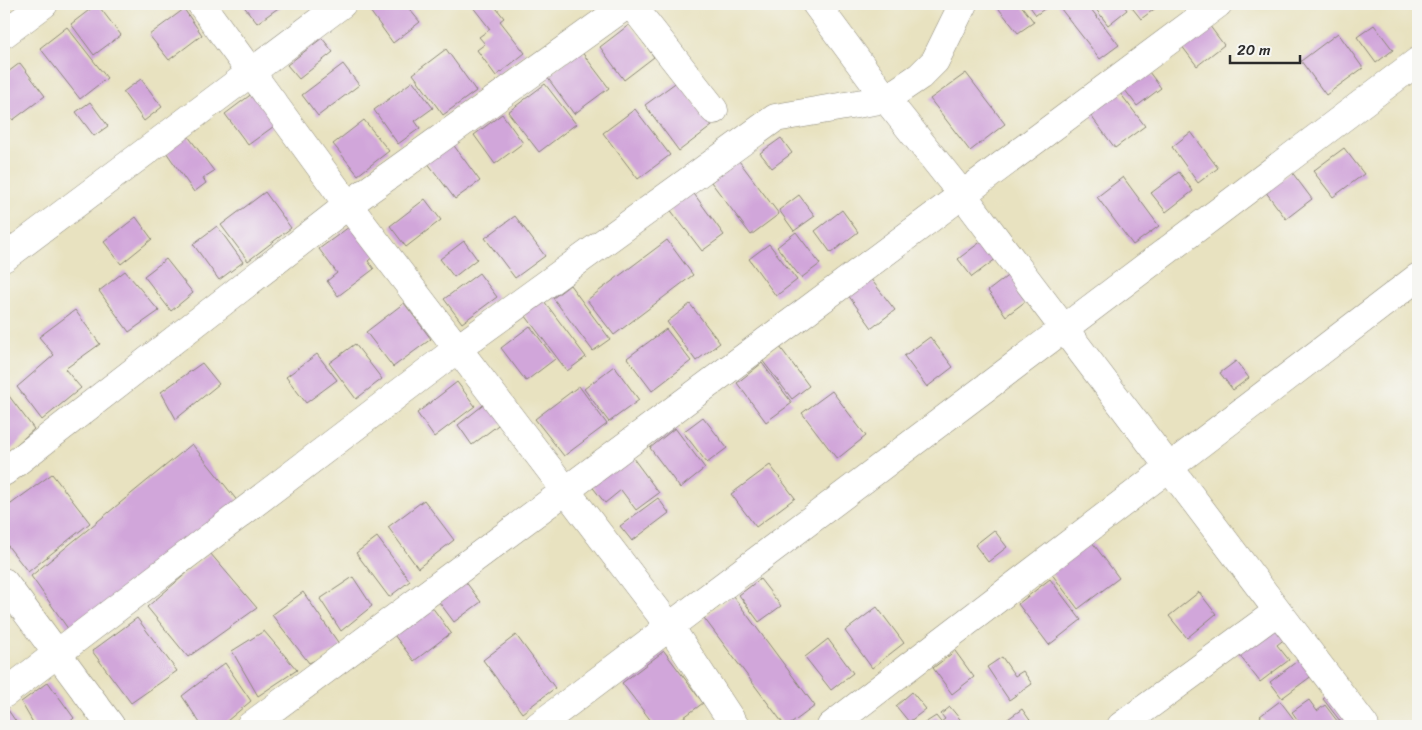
<svg xmlns="http://www.w3.org/2000/svg" width="1422" height="730" font-family="Sriracha,sans-serif">
  <style>
    .building { fill: #d1a6da }
    .lines { fill: none; stroke-linecap: round; stroke-linejoin: round }
    .minor-casing { stroke: #8a8676; stroke-width: 29 }
    .minor { stroke: #fff; stroke-width: 28 }
  </style>
  <rect width="100%" height="100%" fill="#f6f6f2"/>
  <filter id="ink" filterUnits="userSpaceOnUse"><feTurbulence type="fractalNoise" baseFrequency=".02" numOctaves="2"/><feDisplacementMap in="SourceGraphic" scale="10" xChannelSelector="R" yChannelSelector="G"/><feConvolveMatrix kernelMatrix="1 2 1 2 8 2 1 2 1" color-interpolation-filters="sRGB"/></filter>
  <filter id="wash" filterUnits="userSpaceOnUse"><feTurbulence type="fractalNoise" baseFrequency=".0096" numOctaves="4" result="noise"/><feDisplacementMap in="SourceGraphic" scale="20" xChannelSelector="R" yChannelSelector="G"/><feGaussianBlur stdDeviation="1.12" result="paint"/><feColorMatrix in="noise" values="0 0 0 0 0 0 0 0 0 0 0 0 0 0 0 0 0 1.4 0 .05"/><feComposite in="paint" operator="in"/></filter>
  <g filter="url(#wash)">
    <rect width="100%" height="100%" fill="#e8e2c0"/>
    <g id="blocks">
      <!-- building -->
      <path class="building" d="M97 4 121 35 94 55 71 24Z
        M242 4H284L257 23Z
        M365 4H405L420 22 393 43Z
        M476 4H493L504 18 500 21 525 53 496 76 477 50 485 44 479 37 490 29 472 6Z
        M995 4H1020L1034 22 1018 33Z
        M1028 4H1051L1036 15Z
        M1057 4H1087L1119 45 1100 59Z
        M1092 4H1123L1127 10 1108 25Z
        M1129 4H1161L1141 19Z
        M184 9 202 35 169 60 149 35Z
        M1206 21 1224 45 1197 66 1178 41Z
        M630 24 654 57 624 80 600 47Z
        M1374 25 1393 50 1376 63 1357 37Z
        M67 27 107 78 80 99 40 48Z
        M1338 33 1363 68 1326 95 1301 61Z
        M322 38 333 52 299 79 287 65Z
        M446 49 476 91 443 115 413 74Z
        M581 51 609 88 574 114 547 77Z
        M20 63 45 96 13 120 4 107V75Z
        M343 64 359 85 318 116 302 95Z
        M1146 68 1161 88 1137 106 1122 86Z
        M966 73 1005 124 970 151 930 99Z
        M141 79 162 107 144 121 123 92Z
        M413 81 433 108 415 121 420 128 398 144 374 110Z
        M678 81 712 126 679 151 645 105Z
        M545 84 576 124 539 152 508 112Z
        M1114 85 1145 126 1115 148 1085 108Z
        M253 93 277 124 248 145 225 114Z
        M90 102 108 126 94 136 76 112Z
        M635 109 670 155 638 179 603 133Z
        M502 114 523 143 495 164 474 135Z
        M364 120 389 151 358 175 333 144Z
        M1191 132 1218 168 1198 183 1172 147Z
        M188 136 214 171 203 178 206 183 194 192 166 152Z
        M781 138 792 153 772 168 760 153Z
        M452 143 480 181 455 199 427 162Z
        M1344 148 1364 174 1333 197 1313 171Z
        M739 161 779 214 751 235 711 182Z
        M1291 171 1312 199 1286 219 1265 191Z
        M1179 172 1193 191 1166 212 1151 193Z
        M1123 177 1159 226 1133 245 1097 197Z
        M692 191 724 235 702 251 669 208Z
        M265 192 291 228 248 261 221 225Z
        M799 195 815 216 794 231 779 210Z
        M425 199 441 220 406 247 390 226Z
        M842 210 858 232 831 253 815 231Z
        M515 216 545 256 515 278 485 238Z
        M136 217 152 239 121 264 104 242Z
        M353 224 376 254 368 261 374 269 338 296 327 281 337 273 319 249Z
        M217 226 243 262 219 280 193 244Z
        M796 232 820 264 801 278 777 247Z
        M987 237 1001 255 972 277 958 259Z
        M667 240 693 275 614 335 587 300Z
        M464 241 477 259 454 277 440 259Z
        M769 244 797 280 776 296 749 259Z
        M166 259 193 293 171 311 144 276Z
        M1015 270 1034 295 1006 316 988 291Z
        M125 271 159 311 129 332 99 291Z
        M479 273 497 297 462 323 444 299Z
        M870 278 895 310 872 328 848 295Z
        M570 285 610 339 593 351 553 298Z
        M541 297 586 357 567 371 522 311Z
        M404 303 431 339 393 367 366 332Z
        M690 304 720 343 696 361 667 322Z
        M75 310 100 344 65 369 81 388 42 420 17 387 54 355 39 337Z
        M530 326 555 359 526 381 501 348Z
        M666 329 691 361 652 391 627 358Z
        M930 337 953 367 927 387 904 356Z
        M355 344 382 379 356 399 329 363Z
        M780 347 809 386 792 399 762 360Z
        M317 354 337 380 306 403 286 377Z
        M1236 361 1249 378 1233 390 1220 373Z
        M202 363 219 384 176 419 161 392Z
        M762 363 792 403 766 422 737 383Z
        M614 366 639 400 609 422 584 389Z
        M457 382 475 406 434 437 417 413Z
        M579 386 607 424 564 456 535 419Z
        M832 391 866 436 837 459 802 413Z
        M6 392 34 429 4 456V394Z
        M491 399 506 419 472 445 458 425Z
        M703 417 727 448 707 463 683 432Z
        M675 428 705 468 680 488 650 448Z
        M192 444 239 503 71 633 31 576Z
        M630 454 659 493 636 510 621 490 605 503 590 484Z
        M770 465 795 498 756 527 731 494Z
        M52 474 90 523 28 572 4 541V509Z
        M658 498 669 513 632 541 620 526Z
        M424 500 454 540 418 568 388 527Z
        M994 530 1007 547 988 562 975 545Z
        M377 537 410 581 389 597 356 553Z
        M1092 542 1119 578 1078 609 1051 573Z
        M210 553 257 608 188 657 147 607Z
        M353 577 372 606 341 631 320 599Z
        M760 579 781 606 759 622 739 595Z
        M1050 579 1081 620 1049 645 1018 604Z
        M465 581 481 602 454 622 439 602Z
        M303 592 342 648 309 663 272 615Z
        M1199 592 1216 614 1187 638 1169 616Z
        M733 596 815 706 788 726H785L704 618Z
        M432 607 451 633 414 661 394 635Z
        M877 607 904 643 872 668 845 631Z
        M137 618 177 671 131 703 92 651Z
        M1280 619 1291 634 1277 645 1289 660 1260 682 1236 651Z
        M264 631 297 670 258 696 232 651Z
        M516 635 555 688 522 713 483 660Z
        M828 639 853 673 831 690 805 657Z
        M664 651 703 703 672 726H655L622 683Z
        M955 651 974 677 952 694 933 668Z
        M1305 655 1317 672 1282 698 1270 682Z
        M1002 657 1015 676 1023 671 1032 684 1009 700 987 667Z
        M225 663 251 701 221 726H202L182 696Z
        M48 682 74 718 65 726H35L21 702Z
        M1334 691 1361 726H1344L1323 699Z
        M912 692 926 709 909 722 896 706Z
        M1309 700 1317 711 1325 705 1341 726H1302L1292 712Z
        M1280 701 1299 726H1268L1260 716Z
        M950 707 964 724 961 726H945L941 722 945 719 941 714Z
        M1022 709 1034 726H1008L1005 721Z
        M8 710 19 726H4V713Z
        M936 716 944 726H920Z"/>
    </g>
  </g>
  <g filter="url(#ink)">
    <use href="#blocks" fill-opacity="0" stroke="#8a8676" stroke-width="1"/>
    <g class="lines">
      <!-- minor casing -->
      <g class="minor-casing">
        <path id="minor" d="M201 4 348 205 670 627 735 726
          M631 4 714 110
          M816 4 886 99 962 194 1365 726
          M4 34 44 4
          M4 258 342 4
          M4 472 348 205 628 4
          M4 582 111 726
          M4 694 457 349 775 118 886 99 920 76 935 61 963 4
          M250 726 1218 4
          M538 726 1418 61
          M831 726 1418 277
          M1121 726 1278 611"/>
      </g>
      <!-- minor -->
      <use href="#minor" class="minor"/>
    </g>
  </g>
  <!-- margin -->
  <rect width="1422" height="730" fill="none" stroke="#f6f6f2" stroke-width="20"/>
  <!-- scale -->
  <path d="M1230 55v8h70v-8" fill="none" stroke="#2b2b2b" stroke-width="2.5"/>
  <text x="1237" y="55" font-size="15" fill="#2b2b2b" stroke="#f6f6f2" stroke-width="4" paint-order="stroke">20 m</text>
</svg>
